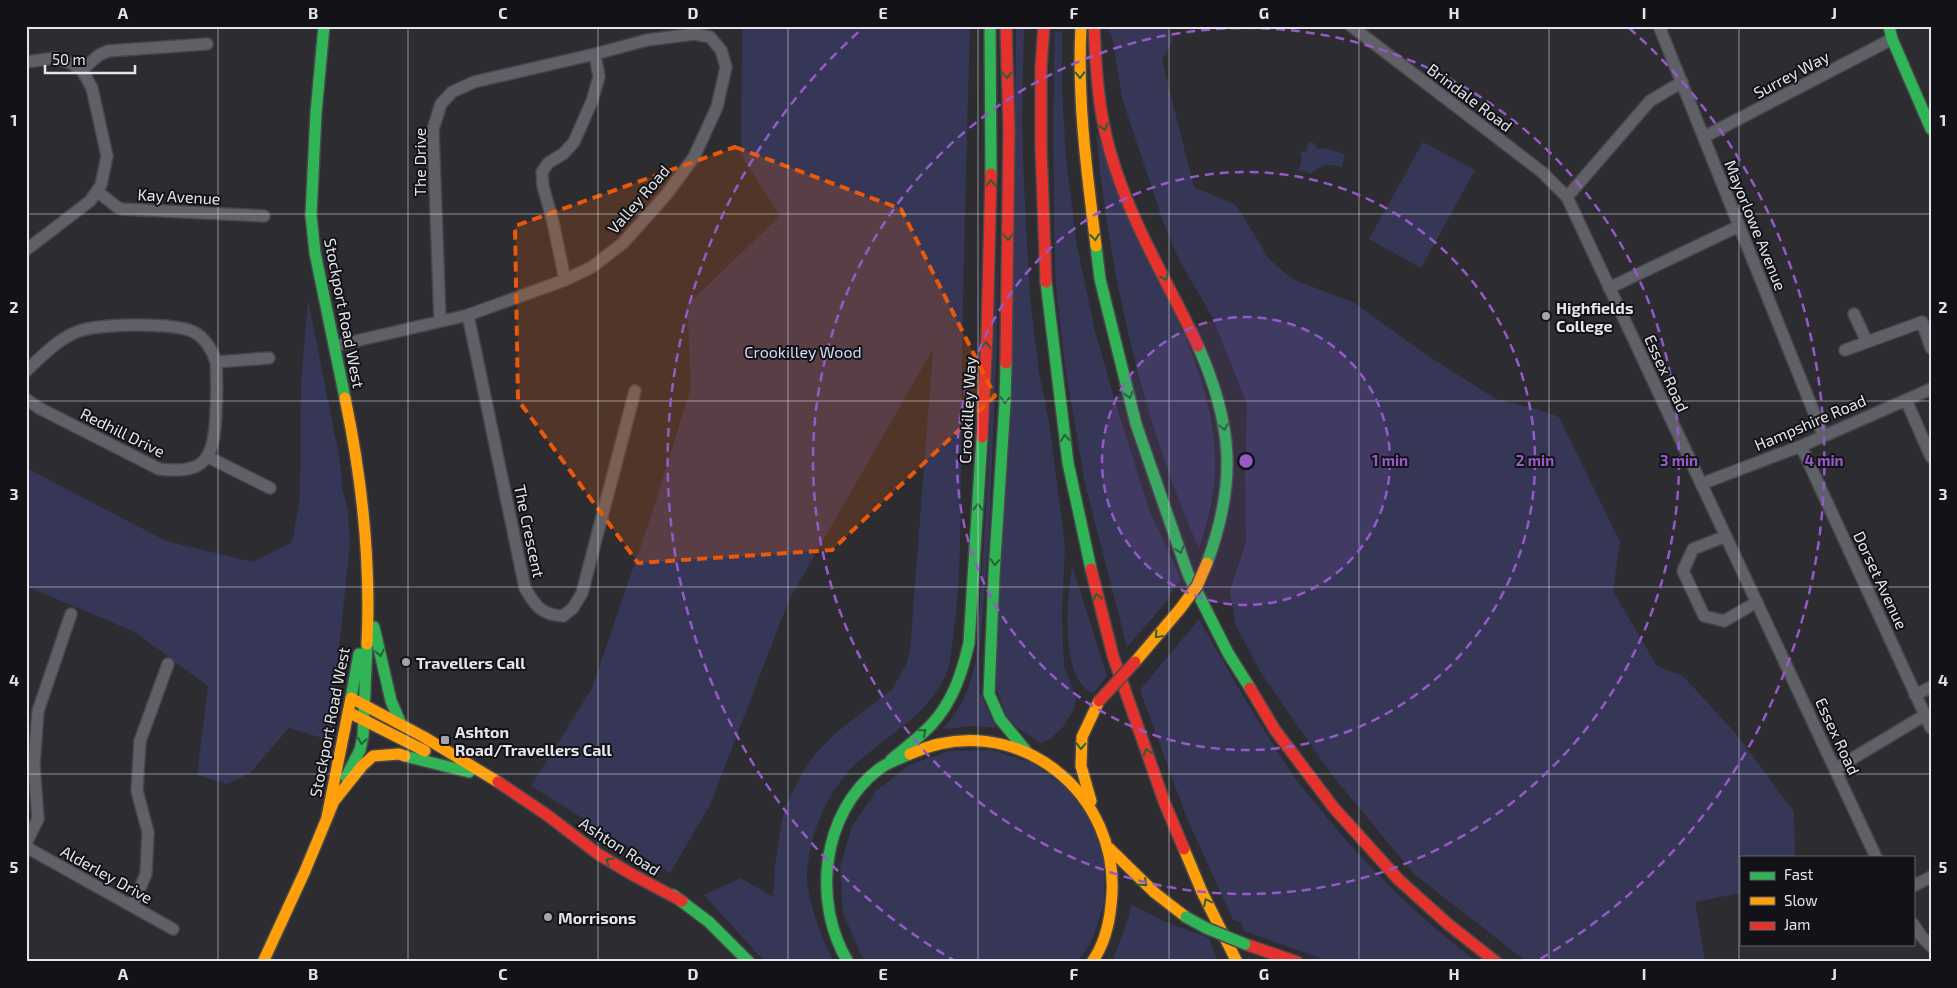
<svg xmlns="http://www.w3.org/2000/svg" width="1957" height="988" font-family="'Exo 2',sans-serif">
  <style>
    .green { fill: #363756 }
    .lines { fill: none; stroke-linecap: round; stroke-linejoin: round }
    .street-casing { stroke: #47474a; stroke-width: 14 }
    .fast-casing { stroke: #47474a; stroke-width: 14 }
    .slow-casing { stroke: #47474a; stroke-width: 14 }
    .jam-casing { stroke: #47474a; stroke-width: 14 }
    .street { stroke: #606168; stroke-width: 11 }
    .fast { stroke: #30b455; stroke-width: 11 }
    .slow { stroke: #ff9f0a; stroke-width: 11 }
    .jam { stroke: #e5322d; stroke-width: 11 }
    .fast-bridge-casing { stroke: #47474a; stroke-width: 14; stroke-linecap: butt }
    .slow-bridge-casing { stroke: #47474a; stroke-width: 14; stroke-linecap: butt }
    .jam-bridge-casing { stroke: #47474a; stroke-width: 14; stroke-linecap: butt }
    .fast-bridge { stroke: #30b455; stroke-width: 11 }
    .slow-bridge { stroke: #ff9f0a; stroke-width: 11 }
    .jam-bridge { stroke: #e5322d; stroke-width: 11 }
    .oneway { stroke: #226436 }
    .marked { fill: #e8590c; fill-opacity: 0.2; stroke: #e8590c; stroke-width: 4; stroke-dasharray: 10 6; stroke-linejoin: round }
    .grid { fill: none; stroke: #e4e5ea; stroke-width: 1; stroke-opacity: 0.55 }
    .ring { fill: none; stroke: #955aca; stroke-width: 2.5; stroke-dasharray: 9 6 }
    .poi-dot { fill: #a4a4a9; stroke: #131317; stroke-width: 2 }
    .labels { text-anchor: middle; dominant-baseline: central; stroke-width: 4; stroke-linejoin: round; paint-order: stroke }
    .street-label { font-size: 16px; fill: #e4e5ea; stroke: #131317 }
    .poi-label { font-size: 16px; font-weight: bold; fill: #e4e5ea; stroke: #131317; text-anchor: start }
    .park-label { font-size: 16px; fill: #d5d8f8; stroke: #131317 }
    .centre { fill: #955aca; stroke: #131317; stroke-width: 2.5 }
    .ring-label { font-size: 15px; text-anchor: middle; font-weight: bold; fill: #955aca; stroke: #131317; stroke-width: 4; stroke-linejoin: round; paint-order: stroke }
    .neatline { fill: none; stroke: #e4e5ea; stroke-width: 2 }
    .grid-label { font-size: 16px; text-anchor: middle; font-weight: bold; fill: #e4e5ea }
  </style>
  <rect width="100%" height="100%" fill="#2c2c31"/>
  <!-- green -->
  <path class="green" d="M742 26H970C966 168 962 309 961 450 960 510 962 570 954 630 952 642 952 657 948 669 933 711 891 733 859 761 828 788 808 836 807 877 807 899 823 942 834 962H765L704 895 741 878 773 897 775 866 782 820 788 801 802 773 816 753 836 733 892 689 906 665 910 650 933 349 789 600 710 805 670 873 531 786 592 688 653 510 691 387 687 305 780 216 741 155Z
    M1016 26H1024L1022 119 1024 185 1030 298 1039 372 1049 422 1065 545 1062 614 1064 666 1076 698 1074 709 1063 727 1049 740 1041 743 1019 729 1006 715 996 688 1015 119Z
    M1107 26H1167L1173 40 1162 60 1194 187 1236 205 1269 259 1292 279 1355 303 1425 354 1496 399 1540 410 1559 417 1620 542 1613 591 1657 666 1683 676 1738 736 1794 812 1795 857H1741V893L1695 902 1705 962H1527L1414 874 1332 775 1261 673 1236 626 1230 591 1246 542 1245 471 1247 404 1213 318 1179 260 1164 224 1122 98 1113 40Z
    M1055 31 1062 32V90L1066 159 1077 246 1095 331 1120 418 1150 512 1181 579 1162 607 1127 647 1085 484 1065 366 1055 278 1053 127Z
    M1096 133C1117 182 1138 231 1160 279 1185 337 1214 395 1215 460 1216 490 1208 520 1199 549 1142 418 1109 275 1096 133Z
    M1310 142 1314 143 1317 149 1325 148 1345 154 1342 168C1329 163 1320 164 1311 174L1299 170 1302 157 1300 152 1307 151V145Z
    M1423 142 1475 170 1421 268 1369 239Z
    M999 238 996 359 989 534 979 659 980 693 996 728 974 726 943 729C964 703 969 692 976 659L986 510Z
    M308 300 340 461 342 488 348 511 350 544 333 704 334 718 329 740 289 728 250 773 227 784 197 775 208 686 135 632 26 586V468L166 541 253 562 292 542 300 498 301 381Z
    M1072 565 1107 676 1093 693C1058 679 1068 595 1072 565Z
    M1199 619C1229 672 1259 725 1293 775 1303 789 1314 801 1324 814 1369 869 1420 919 1477 962H1331L1244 931 1241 922 1233 920 1186 816 1140 690Z
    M991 750 1032 763 1066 787 1091 821 1104 861V903L1091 943 1077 962H867L861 955 843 913 840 867 852 826 876 791 909 765 949 751Z
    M1131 904 1163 921 1209 938 1218 962H1112L1128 919Z"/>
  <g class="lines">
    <!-- street casing -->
    <g class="street-casing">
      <path id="street" d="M1351 26 1542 172 1567 197 1876 857
        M1659 26 1823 435
        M26 62 55 58 71 63 82 70 92 88 107 156 101 185 90 201 26 250
        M82 70 99 55 108 51 207 44
        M1704 137 1892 39
        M98 192 117 207 122 209 264 216
        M1567 197 1650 101 1682 82
        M565 280 553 222 543 186 542 172 548 163 563 154 574 142 592 101 599 77 595 54
        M1609 288 1739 226
        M1854 314 1867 342
        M468 315 525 588C535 606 542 615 563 616L573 608 582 593 635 391
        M334 346 468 315 565 280 592 267 623 243 666 195 694 157 717 107 726 67 721 50 710 37 694 34 647 40 595 54 474 82 452 92 441 104 433 129 440 320
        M1845 350 1922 322 1931 348
        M216 362 269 358
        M26 371C40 358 56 341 74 333 95 323 173 322 194 332 205 338 213 351 216 362 217 379 217 396 216 413 214 457 207 475 159 469L39 408 26 399
        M1906 400 1931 457
        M1801 446 1931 728
        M208 457 270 488
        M1701 484 1801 446 1931 389
        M1726 536 1693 549 1683 571 1704 616 1724 621 1757 602
        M1915 695 1931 687
        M1835 769 1925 715
        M26 843 38 819 34 765 38 711 71 614
        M26 847 173 929
        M1913 886 1931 877
        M132 906 146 874 148 832 137 791 140 741 168 664
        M1913 924 1922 937 1931 946"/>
    </g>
    <!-- fast casing -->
    <g class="fast-casing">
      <path id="fast" d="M324 26 316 113 311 215 315 253 345 398
        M990 26 991 174
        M1889 26 1892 39 1931 129
        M1096 246 1100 279 1136 424 1188 574 1228 653 1250 688
        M1046 282 1068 463 1091 569
        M1198 346C1233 425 1237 482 1207 563
        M1006 363 1005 402 994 575 989 694 1000 719 1027 752
        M374 627 391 701 401 724
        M351 698 359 654
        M405 756 469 772
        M891 760C905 748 920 737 932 724 953 701 962 673 969 643L982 437
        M346 777 360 750 363 736 367 644
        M673 895 709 922 749 962
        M848 962C812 903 821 813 879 769 888 762 899 759 910 754"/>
    </g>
    <!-- slow casing -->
    <g class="slow-casing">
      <path id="slow" d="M1081 26C1077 100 1087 173 1096 246
        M345 398C362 479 371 561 367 644
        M1135 662 1180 609
        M348 712 425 751
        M910 754C1014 706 1125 793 1111 905 1109 926 1104 945 1092 962
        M1091 801 1081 766 1082 737 1099 701
        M327 817 351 698 424 737 498 782
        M1109 848 1155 893 1186 917
        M1184 849 1202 892 1237 962
        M263 962 305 871 334 801 362 766 373 756 399 754 405 756"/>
    </g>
    <!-- jam casing -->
    <g class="jam-casing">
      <path id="jam" d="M1044 26 1041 67V147L1046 282
        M1094 26C1096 68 1098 110 1110 151 1129 220 1168 282 1198 346
        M1006 363 1009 129 1006 26
        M982 437 987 335 991 174
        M1091 569 1113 656 1165 804 1184 849
        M1250 688 1275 730 1334 808 1399 880 1448 924 1496 962
        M498 782 547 815 598 854 633 875 682 901
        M1245 944 1297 962"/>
    </g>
    <!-- street -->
    <use href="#street" class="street"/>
    <!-- fast -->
    <use href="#fast" class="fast"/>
    <!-- slow -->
    <use href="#slow" class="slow"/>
    <!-- jam -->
    <use href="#jam" class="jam"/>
    <!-- fast-bridge casing -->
    <g class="fast-bridge-casing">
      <path id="fast-bridge" d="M1186 917 1206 928 1245 944"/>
    </g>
    <!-- slow-bridge casing -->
    <g class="slow-bridge-casing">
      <path id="slow-bridge" d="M1180 609 1197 586 1207 563"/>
    </g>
    <!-- jam-bridge casing -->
    <g class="jam-bridge-casing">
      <path id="jam-bridge" d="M1099 701 1135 662"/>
    </g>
    <!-- fast-bridge -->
    <use href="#fast-bridge" class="fast-bridge"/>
    <!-- slow-bridge -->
    <use href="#slow-bridge" class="slow-bridge"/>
    <!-- jam-bridge -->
    <use href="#jam-bridge" class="jam-bridge"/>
  </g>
  <!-- one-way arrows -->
  <defs><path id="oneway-chevron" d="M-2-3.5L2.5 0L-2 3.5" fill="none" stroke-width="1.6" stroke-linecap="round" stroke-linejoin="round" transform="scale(1.25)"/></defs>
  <g class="oneway">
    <use href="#oneway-chevron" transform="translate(1007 75) rotate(89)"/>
    <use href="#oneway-chevron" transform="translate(1080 75) rotate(88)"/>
    <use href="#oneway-chevron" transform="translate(1104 127) rotate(75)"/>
    <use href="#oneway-chevron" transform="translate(991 183) rotate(-89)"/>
    <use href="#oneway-chevron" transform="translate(1008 237) rotate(90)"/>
    <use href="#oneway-chevron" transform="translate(1095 237) rotate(83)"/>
    <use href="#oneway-chevron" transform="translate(1165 277) rotate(63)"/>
    <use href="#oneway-chevron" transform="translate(986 345) rotate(-87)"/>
    <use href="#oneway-chevron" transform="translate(1129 395) rotate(76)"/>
    <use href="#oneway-chevron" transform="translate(1005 400) rotate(92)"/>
    <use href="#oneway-chevron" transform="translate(1224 427) rotate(80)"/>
    <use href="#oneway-chevron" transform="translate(1065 438) rotate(-97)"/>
    <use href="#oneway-chevron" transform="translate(978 507) rotate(-87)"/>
    <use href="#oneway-chevron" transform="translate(1180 550) rotate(71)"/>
    <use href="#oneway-chevron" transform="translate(995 562) rotate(94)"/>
    <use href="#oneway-chevron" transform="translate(1097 597) rotate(-104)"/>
    <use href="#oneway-chevron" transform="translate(1158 635) rotate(131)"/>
    <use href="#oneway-chevron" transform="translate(380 653) rotate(77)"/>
    <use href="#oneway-chevron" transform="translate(923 732) rotate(-40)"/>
    <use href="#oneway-chevron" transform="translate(362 741) rotate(99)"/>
    <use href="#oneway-chevron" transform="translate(1081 746) rotate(92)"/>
    <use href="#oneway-chevron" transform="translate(1147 752) rotate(-109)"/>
    <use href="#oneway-chevron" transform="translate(609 861) rotate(-146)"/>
    <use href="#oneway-chevron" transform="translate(1144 883) rotate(43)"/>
    <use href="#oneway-chevron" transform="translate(1207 902) rotate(-116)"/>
  </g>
  <!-- marked area -->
  <path class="marked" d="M735 147 901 209 995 396 832 550 638 563 518 400 515 226Z"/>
  <!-- grid -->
  <path class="grid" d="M218 26V962M408 26V962M598 26V962M788 26V962M978 26V962M1169 26V962M1359 26V962M1549 26V962M1739 26V962M26 214H1931M26 401H1931M26 587H1931M26 774H1931"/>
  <!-- distance rings -->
  <circle cx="1246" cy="461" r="144" fill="#955aca" fill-opacity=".12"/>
  <g class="ring">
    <circle cx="1246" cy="461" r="144"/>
    <circle cx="1246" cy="461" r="289"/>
    <circle cx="1246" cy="461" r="433"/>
    <path d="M957 962A578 578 0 0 1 863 28M1629 28A578 578 0 0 1 1535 962"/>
  </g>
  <!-- markers -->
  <g class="poi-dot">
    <circle cx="1546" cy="316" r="5"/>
    <circle cx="406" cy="662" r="5"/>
    <rect x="440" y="735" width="10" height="10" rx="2.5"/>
    <circle cx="548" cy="917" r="5"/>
  </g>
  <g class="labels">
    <!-- street labels -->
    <g class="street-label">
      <text transform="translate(1791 74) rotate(-28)">Surrey Way</text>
      <text transform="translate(1470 97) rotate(37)">Brindale Road</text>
      <text transform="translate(419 162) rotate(-90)">The Drive</text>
      <text transform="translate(179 196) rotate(3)">Kay Avenue</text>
      <text transform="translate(638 199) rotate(-49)">Valley Road</text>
      <text transform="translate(1756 225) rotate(68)">Mayorlowe Avenue</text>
      <text transform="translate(345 313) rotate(79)">Stockport Road West</text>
      <text transform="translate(1667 373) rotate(65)">Essex Road</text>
      <text transform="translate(967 410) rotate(-87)">Crookilley Way</text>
      <text transform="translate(1810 422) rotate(-23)">Hampshire Road</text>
      <text transform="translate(123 432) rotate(26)">Redhill Drive</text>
      <text transform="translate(530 531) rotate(78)">The Crescent</text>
      <text transform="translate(1881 580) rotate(65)">Dorset Avenue</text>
      <text transform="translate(329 722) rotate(-79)">Stockport Road West</text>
      <text transform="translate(1838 736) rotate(65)">Essex Road</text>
      <text transform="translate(620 846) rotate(33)">Ashton Road</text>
      <text transform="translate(107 874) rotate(29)">Alderley Drive</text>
    </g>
    <!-- poi labels -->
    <g class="poi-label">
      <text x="1556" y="307">Highfields<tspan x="1556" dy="18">College</tspan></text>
      <text x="416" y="662">Travellers Call</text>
      <text x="455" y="731">Ashton<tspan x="455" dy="18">Road/Travellers Call</tspan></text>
      <text x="558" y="917">Morrisons</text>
    </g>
    <!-- park labels -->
    <g class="park-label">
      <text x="803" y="351">Crookilley Wood</text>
    </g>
  </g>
  <circle cx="1246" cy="461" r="8" class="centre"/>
  <g class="ring-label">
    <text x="1390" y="466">1 min</text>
    <text x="1535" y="466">2 min</text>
    <text x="1679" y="466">3 min</text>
    <text x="1824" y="466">4 min</text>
  </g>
  <!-- border -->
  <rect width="1957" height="988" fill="none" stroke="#131317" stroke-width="55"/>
  <!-- legend -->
  <rect x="1740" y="856" width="175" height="90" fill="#131317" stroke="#67676b"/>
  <rect x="1750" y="872" width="25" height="8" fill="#30b455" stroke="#67676b"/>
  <text x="1784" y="880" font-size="15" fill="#e4e5ea">Fast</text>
  <rect x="1750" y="897" width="25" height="8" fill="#ff9f0a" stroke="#67676b"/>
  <text x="1784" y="906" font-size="15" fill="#e4e5ea">Slow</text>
  <rect x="1750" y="922" width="25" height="8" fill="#e5322d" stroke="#67676b"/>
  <text x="1784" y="930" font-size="15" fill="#e4e5ea">Jam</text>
  <!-- scale -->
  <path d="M45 65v8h90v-8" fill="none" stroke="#e4e5ea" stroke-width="2.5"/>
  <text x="52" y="65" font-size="15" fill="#e4e5ea" stroke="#131317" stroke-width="4" paint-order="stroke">50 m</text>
  <rect x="28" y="28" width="1902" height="932" class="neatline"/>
  <g class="grid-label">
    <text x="123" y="19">A</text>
    <text x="313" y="19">B</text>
    <text x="503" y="19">C</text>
    <text x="693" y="19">D</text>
    <text x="883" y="19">E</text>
    <text x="1074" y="19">F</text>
    <text x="1264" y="19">G</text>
    <text x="1454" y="19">H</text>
    <text x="1644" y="19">I</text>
    <text x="1834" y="19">J</text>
    <text x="14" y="126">1</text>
    <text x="1943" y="126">1</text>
    <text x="14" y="313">2</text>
    <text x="1943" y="313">2</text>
    <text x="14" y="500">3</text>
    <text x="1943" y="500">3</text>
    <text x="14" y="686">4</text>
    <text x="1943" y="686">4</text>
    <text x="14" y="873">5</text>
    <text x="1943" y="873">5</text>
    <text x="123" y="980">A</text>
    <text x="313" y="980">B</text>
    <text x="503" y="980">C</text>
    <text x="693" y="980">D</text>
    <text x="883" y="980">E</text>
    <text x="1074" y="980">F</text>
    <text x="1264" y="980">G</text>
    <text x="1454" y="980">H</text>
    <text x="1644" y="980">I</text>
    <text x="1834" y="980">J</text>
  </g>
</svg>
